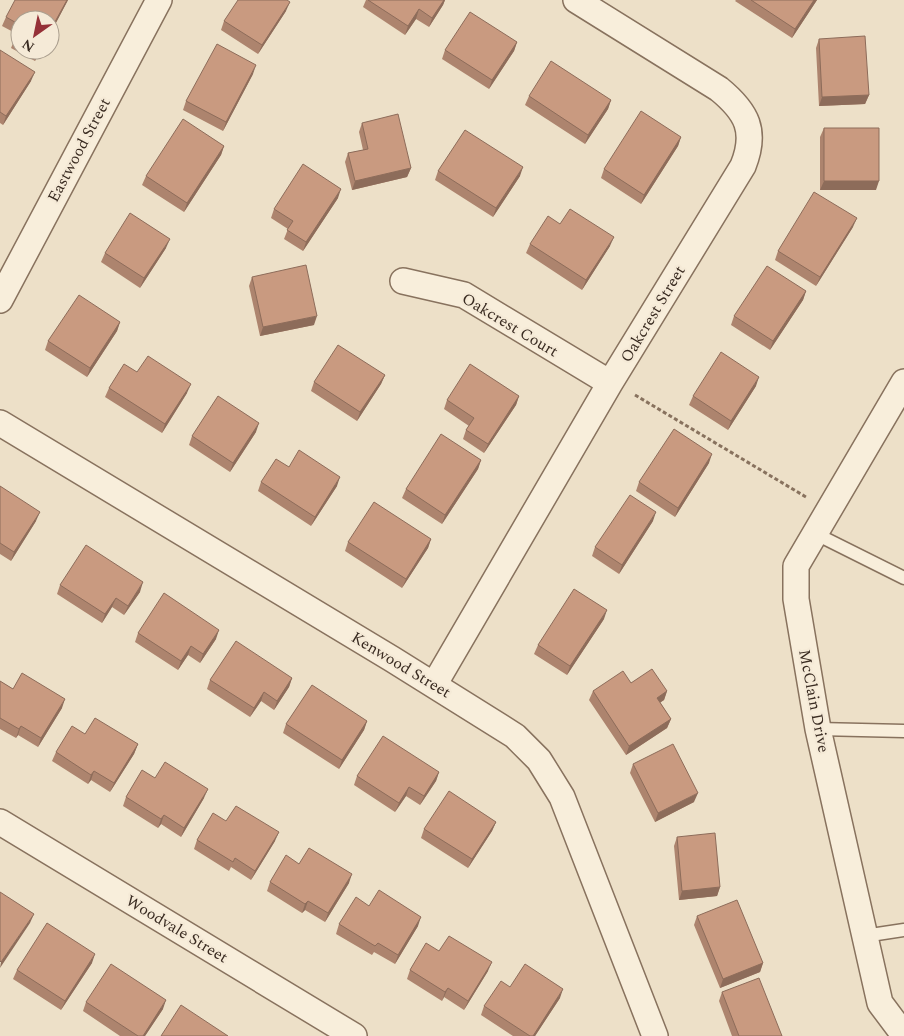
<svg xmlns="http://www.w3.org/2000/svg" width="904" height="1036" font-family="Spectral,serif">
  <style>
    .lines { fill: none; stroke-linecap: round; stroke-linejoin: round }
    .service-casing { stroke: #88725e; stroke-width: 15 }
    .minor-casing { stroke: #88725e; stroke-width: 28 }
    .path { stroke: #88725e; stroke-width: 3; stroke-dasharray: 4 2.5; stroke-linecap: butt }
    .service { stroke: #f8eedb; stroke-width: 12 }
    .minor { stroke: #f8eedb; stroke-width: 25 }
    .wall { fill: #ad846e }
    .shaded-wall { fill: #8d6c5a }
    .building { fill: #c99a80; stroke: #8d6c5a }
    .labels { text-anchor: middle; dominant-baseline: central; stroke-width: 4.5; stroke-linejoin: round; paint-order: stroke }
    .street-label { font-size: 16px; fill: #392b21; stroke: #f5ead7 }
  </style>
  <rect width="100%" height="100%" fill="#ede0c8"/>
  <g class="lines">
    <!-- service casing -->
    <g class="service-casing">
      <path id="service" d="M814 533 904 578
        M818 729 904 731
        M864 936 904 930"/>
    </g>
    <!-- minor casing -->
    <g class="minor-casing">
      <path id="minor" d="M403 281 464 295 610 383
        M0 300 159 0
        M904 382 796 566V599L818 729 880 1003 904 1035
        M0 423 392 659 515 736 539 760 562 797 655 1036
        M434 685 610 383 743 166C757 131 747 112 719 89L576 0
        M0 822 354 1036"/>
    </g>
    <!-- path -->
    <path class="path" d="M635 395 806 497"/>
    <!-- service -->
    <use href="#service" class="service"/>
    <!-- minor -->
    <use href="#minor" class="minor"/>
  </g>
  <!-- wall -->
  <path class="wall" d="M68 0 50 34V20H20V50H41L35 61 11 48 17 34 2 26 6 17Z
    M366 0H445L443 5 429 27 416 19 405 35 363 7Z
    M736 0H817L792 38 735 1Z
    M286 11 258 54 221 30 224 21Z
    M819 39 869 95 865 104 819 106 816 48Z
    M517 42 514 51 489 89 442 59 445 50Z
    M0 50 31 81 3 125 0 123Z
    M253 74 223 131 183 110 186 101Z
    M529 96 611 100 608 109 585 144 525 105Z
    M362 123 411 168 407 177 352 190 345 162 348 153 363 150 359 132Z
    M824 128 876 190H820V137Z
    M681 137 678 146 641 204 601 178 604 169Z
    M224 146 221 155 184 212 142 185 146 176Z
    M438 171 520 176 493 217 435 180Z
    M338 198 303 251 284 239 288 229 271 218 274 209Z
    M560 224 610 246 582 290 526 253 530 244Z
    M853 227 816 286 775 260 778 251Z
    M166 248 140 288 101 262 105 253Z
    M252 277 314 325 260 336 249 286Z
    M806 291 803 300 770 350 731 325 734 316Z
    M120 322 117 331 87 377 45 350 48 341Z
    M137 372 187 393 162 433 105 397 109 388Z
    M385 375 381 384 357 421 311 391 314 382Z
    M756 386 728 430 689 405 693 396Z
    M519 396 516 405 484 453 463 439 466 430 469 426 444 409 447 400Z
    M256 432 230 472 189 445 192 436Z
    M481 460 478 469 442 524 402 498 406 489Z
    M709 463 675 517 636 491 639 482Z
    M289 467 337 486 311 526 258 491 261 482Z
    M0 486 36 521 11 561 0 554Z
    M653 521 619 574 592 556 595 547Z
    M431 539 428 548 402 588 345 551 348 542Z
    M60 585 140 592 124 615 112 607 102 623 57 594Z
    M604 619 567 675 534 654 538 645Z
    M138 633 216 639 200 663 188 655 178 670 135 642Z
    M292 678 289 687 274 710 261 701 250 717 207 689 210 680Z
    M0 681 13 689 62 708 38 747 18 735 16 738 0 729Z
    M631 683 667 691 664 700 660 702 671 719 667 728 626 755 589 700 593 691Z
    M367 721 364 730 339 769 283 733 286 724Z
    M85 734 138 744 134 754 110 792 91 780 88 784 52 761 56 752Z
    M633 764 694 802 655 822 630 773Z
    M439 772 436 781 420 805 406 796 395 812 354 785 357 776Z
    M155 778 204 798 181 837 161 824 158 828 123 806 126 797Z
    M226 821 275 841 251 880 231 867 229 871 194 849 197 840Z
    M496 822 492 831 468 868 421 838 424 829Z
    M677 837 720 887 717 896 679 900 674 846Z
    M299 864 349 883 325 922 305 910 302 913 267 891 270 882Z
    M369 906 418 926 395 964 374 952 372 955 336 934 339 924Z
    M697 916 763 963 760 972 720 988 694 925Z
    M439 951 488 971 464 1010 444 997 442 1001 407 979 410 970Z
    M92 963 61 1010 13 979 17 970Z
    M722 992 782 1036H732L719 1001Z
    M560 998 535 1036H513L481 1015 484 1006Z
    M86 1002 163 1009 145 1036H120L83 1011Z"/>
  <!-- shaded-wall -->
  <path class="shaded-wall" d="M67 0H68L50 34V31Z
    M444 0H445L443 5 429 27 432 18Z
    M814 0H817L792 38 795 29Z
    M290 2 286 11 258 54 262 45Z
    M419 9 416 19 405 35 408 26Z
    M517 42 514 51 489 89 492 80Z
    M39 50H41L35 61 38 52Z
    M256 65 253 74 223 131 226 122Z
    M35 72 31 81 3 125 6 116Z
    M869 95 865 104 819 106 822 97Z
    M611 100 608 109 585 144 588 135Z
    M681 137 678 146 641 204 644 195Z
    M224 146 221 155 184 212 187 203Z
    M523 167 520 176 493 217 496 208Z
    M411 168 407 177 352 190 355 181Z
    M824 181H879L876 190H820Z
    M341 189 338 198 303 251 306 242Z
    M857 218 853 227 816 286 820 277Z
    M614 237 610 246 582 290 586 280Z
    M170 239 166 248 140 288 144 278Z
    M806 291 803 300 770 350 773 341Z
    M317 316 314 325 260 336 263 327Z
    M120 322 117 331 87 377 90 368Z
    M385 375 381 384 357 421 360 412Z
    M759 377 756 386 728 430 731 421Z
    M191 384 187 393 162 433 165 424Z
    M519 396 516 405 484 453 488 444Z
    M259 423 256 432 230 472 233 463Z
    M712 454 709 463 675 517 678 508Z
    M481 460 478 469 442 524 445 515Z
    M340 477 337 486 311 526 315 517Z
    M40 512 36 521 11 561 14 552Z
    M656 512 653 521 619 574 622 565Z
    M431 539 428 548 402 588 406 579Z
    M143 582 140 592 124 615 128 606Z
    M116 598 112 607 102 623 105 614Z
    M607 610 604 619 567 675 570 666Z
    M219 630 216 639 200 663 203 654Z
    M191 646 188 655 178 670 181 661Z
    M292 678 289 687 274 710 277 701Z
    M667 691 664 700 654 707 657 698Z
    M264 692 261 701 250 717 254 708Z
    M65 699 62 708 38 747 41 738Z
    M671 719 667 728 626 755 629 746Z
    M367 721 364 730 339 769 342 760Z
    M21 726 18 735 16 738 19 729Z
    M138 744 134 754 110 792 114 783Z
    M94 771 91 780 88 784 91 775Z
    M439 772 436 781 420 805 424 796Z
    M409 787 406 796 395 812 399 803Z
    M208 789 204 798 181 837 184 828Z
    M698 793 694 802 655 822 658 813Z
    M164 815 161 824 158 828 161 819Z
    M496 822 492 831 468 868 472 859Z
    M279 832 275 841 251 880 255 871Z
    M352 874 349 883 325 922 328 913Z
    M720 887 717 896 679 900 682 891Z
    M308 901 305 910 302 913 305 904Z
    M34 914 30 923 0 968 1 962Z
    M421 917 418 926 395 964 398 955Z
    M95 954 92 963 61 1010 65 1001Z
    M492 962 488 971 464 1010 468 1001Z
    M763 963 760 972 720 988 723 979Z
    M448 988 444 997 442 1001 445 992Z
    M563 989 560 998 535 1036H533Z
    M166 1000 163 1009 145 1036H143Z"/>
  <!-- building -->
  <path class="building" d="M15 0H67L50 31V20H20V25L6 17Z
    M238 0H287L290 2 262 45 224 21Z
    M368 0H444L432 18 419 9 408 26Z
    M751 0H814L795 29Z
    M470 12 517 42 492 80 445 50Z
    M20 29V43L14 39Z
    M865 36 869 95 822 97 819 39Z
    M217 44 256 65 226 122 186 101Z
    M0 50 35 72 6 116 0 112Z
    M551 61 611 100 588 135 529 96Z
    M641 111 681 137 644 195 604 169Z
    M398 114 411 168 355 181 348 153 368 149 362 123Z
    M183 119 224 146 187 203 146 176Z
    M824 128H879V181H824Z
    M465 130 523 167 496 208 438 171Z
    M303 164 341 189 306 242 287 230 293 221 274 209Z
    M814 192 857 218 820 277 778 251Z
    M570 209 614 237 586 280 530 244 548 216 560 224Z
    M130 213 170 239 144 278 105 253Z
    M306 265 317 316 263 327 252 277Z
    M767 266 806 291 773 341 734 316Z
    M79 295 120 322 90 368 48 341Z
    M338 345 385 375 360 412 314 382Z
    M721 352 759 377 731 421 693 396Z
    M148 356 191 384 165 424 109 388 124 364 137 372Z
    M470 364 519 396 488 444 466 430 474 418 447 400Z
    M218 396 259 423 233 463 192 436Z
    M674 429 712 454 678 508 639 482Z
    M441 434 481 460 445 515 406 489Z
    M299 450 340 477 315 517 261 482 276 459 289 467Z
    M0 486 40 512 14 552 0 543Z
    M630 495 656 512 622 565 595 547Z
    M374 502 431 539 406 579 348 542Z
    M86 545 143 582 128 606 116 598 105 614 60 585Z
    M574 589 607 610 570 666 538 645Z
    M164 593 219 630 203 654 191 646 181 661 138 633Z
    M236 641 292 678 277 701 264 692 254 708 210 680Z
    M652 669 667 691 657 698 671 719 629 746 593 691 623 671 631 683Z
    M22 673 65 699 41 738 21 726 19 729 0 718V681L13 689Z
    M312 685 367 721 342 760 286 724Z
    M95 718 138 744 114 783 94 771 91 775 56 752 72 726 85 734Z
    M383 736 439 772 424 796 409 787 399 803 357 776Z
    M673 744 698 793 658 813 633 764Z
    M165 762 208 789 184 828 164 815 161 819 126 797 142 770 155 778Z
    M449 791 496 822 472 859 424 829Z
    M236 806 279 832 255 871 235 858 233 862 197 840 213 813 226 821Z
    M715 833 720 887 682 891 677 837Z
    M309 848 352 874 328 913 308 901 305 904 270 882 286 855 299 864Z
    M379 890 421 917 398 955 378 943 375 946 339 924 356 897 369 906Z
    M0 892 34 914 1 962 0 961Z
    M737 900 763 963 723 979 697 916Z
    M47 923 95 954 65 1001 17 970Z
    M449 936 492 962 468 1001 448 988 445 992 410 970 426 943 439 951Z
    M111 964 166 1000 143 1036H138L86 1002Z
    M525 964 563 989 533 1036H530L484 1006 501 981 510 987Z
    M759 978 782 1036H739L722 992Z
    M181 1005 228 1036H161Z"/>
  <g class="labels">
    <!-- street labels -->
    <g class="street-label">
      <text transform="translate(79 150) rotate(-62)">Eastwood Street</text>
      <text transform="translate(653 314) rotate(-59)">Oakcrest Street</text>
      <text transform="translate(510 325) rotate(31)">Oakcrest Court</text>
      <text transform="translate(401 665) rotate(31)">Kenwood Street</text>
      <text transform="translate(814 701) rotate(79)">McClain Drive</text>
      <text transform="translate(177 929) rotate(31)">Woodvale Street</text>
    </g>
  </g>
  <!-- north arrow -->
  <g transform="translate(35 35) rotate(213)"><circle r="24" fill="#f5ead7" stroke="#aa9e8e"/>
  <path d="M0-4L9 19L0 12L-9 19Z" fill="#953037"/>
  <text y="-8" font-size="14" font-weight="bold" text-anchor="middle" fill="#392b21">N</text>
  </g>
</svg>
